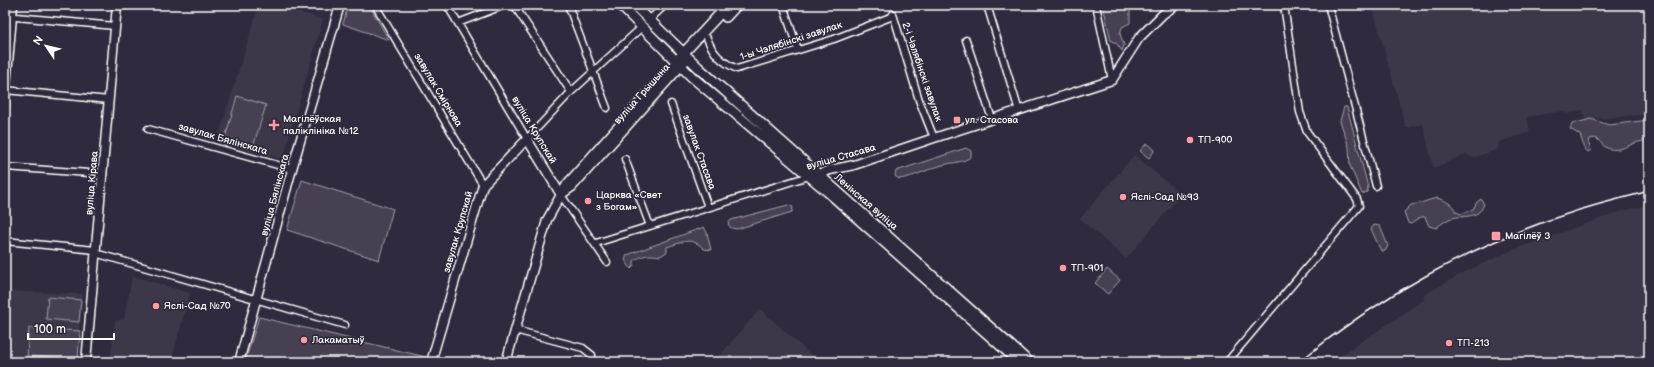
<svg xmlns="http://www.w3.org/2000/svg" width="1654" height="367" font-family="'Balsamiq Sans',sans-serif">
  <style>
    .built { fill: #3c3749 }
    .green { fill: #464152; stroke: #a2a0a8 }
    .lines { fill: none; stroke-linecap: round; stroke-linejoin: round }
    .street-casing { stroke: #fff; stroke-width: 9 }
    .secondary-casing { stroke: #fff; stroke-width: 11 }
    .primary-casing { stroke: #fff; stroke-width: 12 }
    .street { stroke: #2f2a3d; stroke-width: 6 }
    .secondary { stroke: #2f2a3d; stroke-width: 8 }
    .primary { stroke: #2f2a3d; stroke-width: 9 }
    .rail { stroke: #fff; stroke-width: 1.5 }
    .poi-dot { fill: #ff9aa2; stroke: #2f2a3d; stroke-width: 1.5 }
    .labels { text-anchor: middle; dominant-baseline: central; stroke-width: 3.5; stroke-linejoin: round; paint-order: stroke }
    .street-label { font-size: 10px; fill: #fff; stroke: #2f2a3d }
    .poi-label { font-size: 10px; fill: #fff; stroke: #2f2a3d; text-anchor: start }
  </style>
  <rect width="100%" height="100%" fill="#2f2a3d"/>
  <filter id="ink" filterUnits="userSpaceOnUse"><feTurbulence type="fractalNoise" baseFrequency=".025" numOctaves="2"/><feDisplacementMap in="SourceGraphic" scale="8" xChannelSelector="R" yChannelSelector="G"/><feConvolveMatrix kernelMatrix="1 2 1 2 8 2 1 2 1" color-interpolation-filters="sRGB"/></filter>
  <g filter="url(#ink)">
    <!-- built -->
    <path class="built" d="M259 5H271L323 19 283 159 217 141Z
      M1372 5H1649V114L1585 120 1583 110 1565 114 1563 111 1527 117 1530 132 1499 142 1498 149 1473 158 1465 154 1439 166 1433 167 1423 124 1406 128Z
      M1134 155 1181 194 1126 259 1080 219Z
      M1649 205V362H1331L1425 299 1422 296 1467 271 1512 250 1622 211Z
      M132 276 190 293 171 362H110L115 321 124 319Z
      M5 290 7 291 82 294 77 362 5 357Z
      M760 309 819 362H714Z"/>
    <!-- green -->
    <path class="green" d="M348 5H369L389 40 343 24Z
      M1103 5H1152L1153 7 1140 10 1130 8V23L1122 27 1120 34 1124 45 1122 51 1116 43 1111 41Z
      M237 96 266 105 252 150 224 142Z
      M1344 107H1347L1368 187 1367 192 1362 194 1350 166 1349 147 1340 121Z
      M1591 119 1609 125 1649 120V141C1634 139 1622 154 1607 148 1601 145 1600 140 1595 138L1590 139 1589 144 1591 150 1588 152 1585 149 1580 135 1570 129 1572 124Z
      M1147 143 1155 150 1149 158 1140 151Z
      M966 148 971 151V157C963 162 957 162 947 164 931 167 916 177 899 179L895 176 896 171Z
      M302 180 393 209 379 260 287 230Z
      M1437 198C1446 201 1452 203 1456 212L1461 214 1473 209 1477 202 1481 199 1484 204C1478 221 1462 214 1449 219 1445 221 1440 225 1436 228L1429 226 1425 217H1421L1411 224 1408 223 1404 212 1411 205C1421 204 1427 200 1437 198Z
      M788 205 793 207 792 212 737 229 731 228 728 224 731 220Z
      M1374 225 1380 226 1388 246 1385 251H1381L1371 229Z
      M704 227 707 233 711 250 704 249C691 236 683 242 667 247V252L660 256C650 254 641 255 634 261V266L631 269 625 260 627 255Z
      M1107 269 1120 280 1108 294 1095 283Z
      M48 297 81 300 79 322 46 319Z
      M259 317 426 357 424 362H245Z
      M29 328 80 331 78 359 27 356Z"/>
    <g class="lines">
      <!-- street casing -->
      <g class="street-casing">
        <path id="street" d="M375 5 483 185
          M447 5 527 139 571 92 642 27
          M514 5 571 92
          M568 5 607 108
          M987 5 1019 111
          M1096 5 1112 80
          M1328 5 1376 186
          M784 8 798 50
          M893 14 919 100 934 138
          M5 16 115 26
          M648 21 665 5
          M458 23 505 5
          M707 38C713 54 722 62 737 69L834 39 893 16
          M966 40 992 119
          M5 90 109 100
          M671 104 708 207
          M5 109 14 5
          M148 129 292 169
          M625 159 650 226
          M5 167 103 174
          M561 195 607 262
          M5 241 95 250
          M596 243 812 175
          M95 253 345 325
          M515 330 583 348 592 355 591 362
          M1227 362 1359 206 1357 199 1307 132 1300 112 1284 5"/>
      </g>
      <!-- secondary casing -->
      <g class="secondary-casing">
        <path id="secondary" d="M818 174 830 170 854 165 934 138 1112 80 1139 38 1163 14 1176 5
          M562 194 572 187 688 58
          M86 362 117 5
          M239 362 292 169 340 5
          M431 362 483 185 527 139 561 195
          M506 362 547 220 567 184 676 62"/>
      </g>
      <!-- primary casing -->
      <g class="primary-casing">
        <path id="primary" d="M620 5 692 77 828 192 1019 362
          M634 5 699 68 1029 362
          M726 17 737 5
          M679 58 728 5"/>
      </g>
      <!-- street -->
      <use href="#street" class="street"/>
      <!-- secondary -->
      <use href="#secondary" class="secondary"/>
      <!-- primary -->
      <use href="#primary" class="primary"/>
      <!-- rail -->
      <path class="rail" d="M1299 362C1378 297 1473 244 1570 213 1596 204 1623 198 1649 191"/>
    </g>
  </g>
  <!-- markers -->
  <g class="poi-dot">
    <rect x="953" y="116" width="8" height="8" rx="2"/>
    <path d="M272 119h4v4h4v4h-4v4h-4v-4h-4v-4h4z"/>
    <circle cx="1190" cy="140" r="4"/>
    <circle cx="1123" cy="197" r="4"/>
    <circle cx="588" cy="201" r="4"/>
    <rect x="1491" y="231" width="10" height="10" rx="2"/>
    <circle cx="1063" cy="268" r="4"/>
    <circle cx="156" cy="306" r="4"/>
    <circle cx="304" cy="340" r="4"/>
    <circle cx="1449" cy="343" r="4"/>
  </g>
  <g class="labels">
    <!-- street labels -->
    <g class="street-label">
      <text transform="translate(791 41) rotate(-18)">1-ы Чэлябінскі завулак</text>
      <text transform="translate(922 72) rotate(71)">2-і Чэлябінскі завулак</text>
      <text transform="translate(438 90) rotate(59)">завулак Смірнова</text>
      <text transform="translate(642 94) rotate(-48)">вуліца Грышына</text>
      <text transform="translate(534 130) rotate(59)">вуліца Крупскай</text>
      <text transform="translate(223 139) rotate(16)">завулак Бялінскага</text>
      <text transform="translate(699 152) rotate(70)">завулак Стасава</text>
      <text transform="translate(841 157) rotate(-16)">вуліца Стасава</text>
      <text transform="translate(92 183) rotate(-85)">вуліца Кірава</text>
      <text transform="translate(275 195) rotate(-75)">вуліца Бялінскага</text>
      <text transform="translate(866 202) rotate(41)">Ленінская вуліца</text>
      <text transform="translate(458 232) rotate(-74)">завулак Крупскай</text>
    </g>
    <!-- poi labels -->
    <g class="poi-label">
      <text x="283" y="119">Магілёўская<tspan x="283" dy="12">паліклініка №12</tspan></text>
      <text x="965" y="120">ул. Стасова</text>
      <text x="1198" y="140">ТП-900</text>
      <text x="596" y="195">Царква «Свет<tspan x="596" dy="12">з Богам»</tspan></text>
      <text x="1131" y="197">Яслі-Сад №93</text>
      <text x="1505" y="236">Магілёў 3</text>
      <text x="1071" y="268">ТП-901</text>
      <text x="164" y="306">Яслі-Сад №70</text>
      <text x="312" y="340">Лакаматыў</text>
      <text x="1457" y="343">ТП-213</text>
    </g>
  </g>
  <!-- margin -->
  <rect width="1654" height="367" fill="none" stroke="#2f2a3d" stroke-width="20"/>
  <rect x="10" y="10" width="1634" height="347" fill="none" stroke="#fff" stroke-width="1.5" filter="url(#ink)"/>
  <!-- north arrow -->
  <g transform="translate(46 46) rotate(305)" stroke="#2f2a3d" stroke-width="3" paint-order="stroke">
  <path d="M0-3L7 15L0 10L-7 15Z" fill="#ffffff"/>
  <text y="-6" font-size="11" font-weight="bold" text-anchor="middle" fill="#ffffff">N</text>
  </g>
  <!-- scale -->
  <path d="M28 333v6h86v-6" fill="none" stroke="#ffffff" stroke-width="2"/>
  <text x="34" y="333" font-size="12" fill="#ffffff" stroke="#2f2a3d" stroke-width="3" paint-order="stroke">100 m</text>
</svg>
